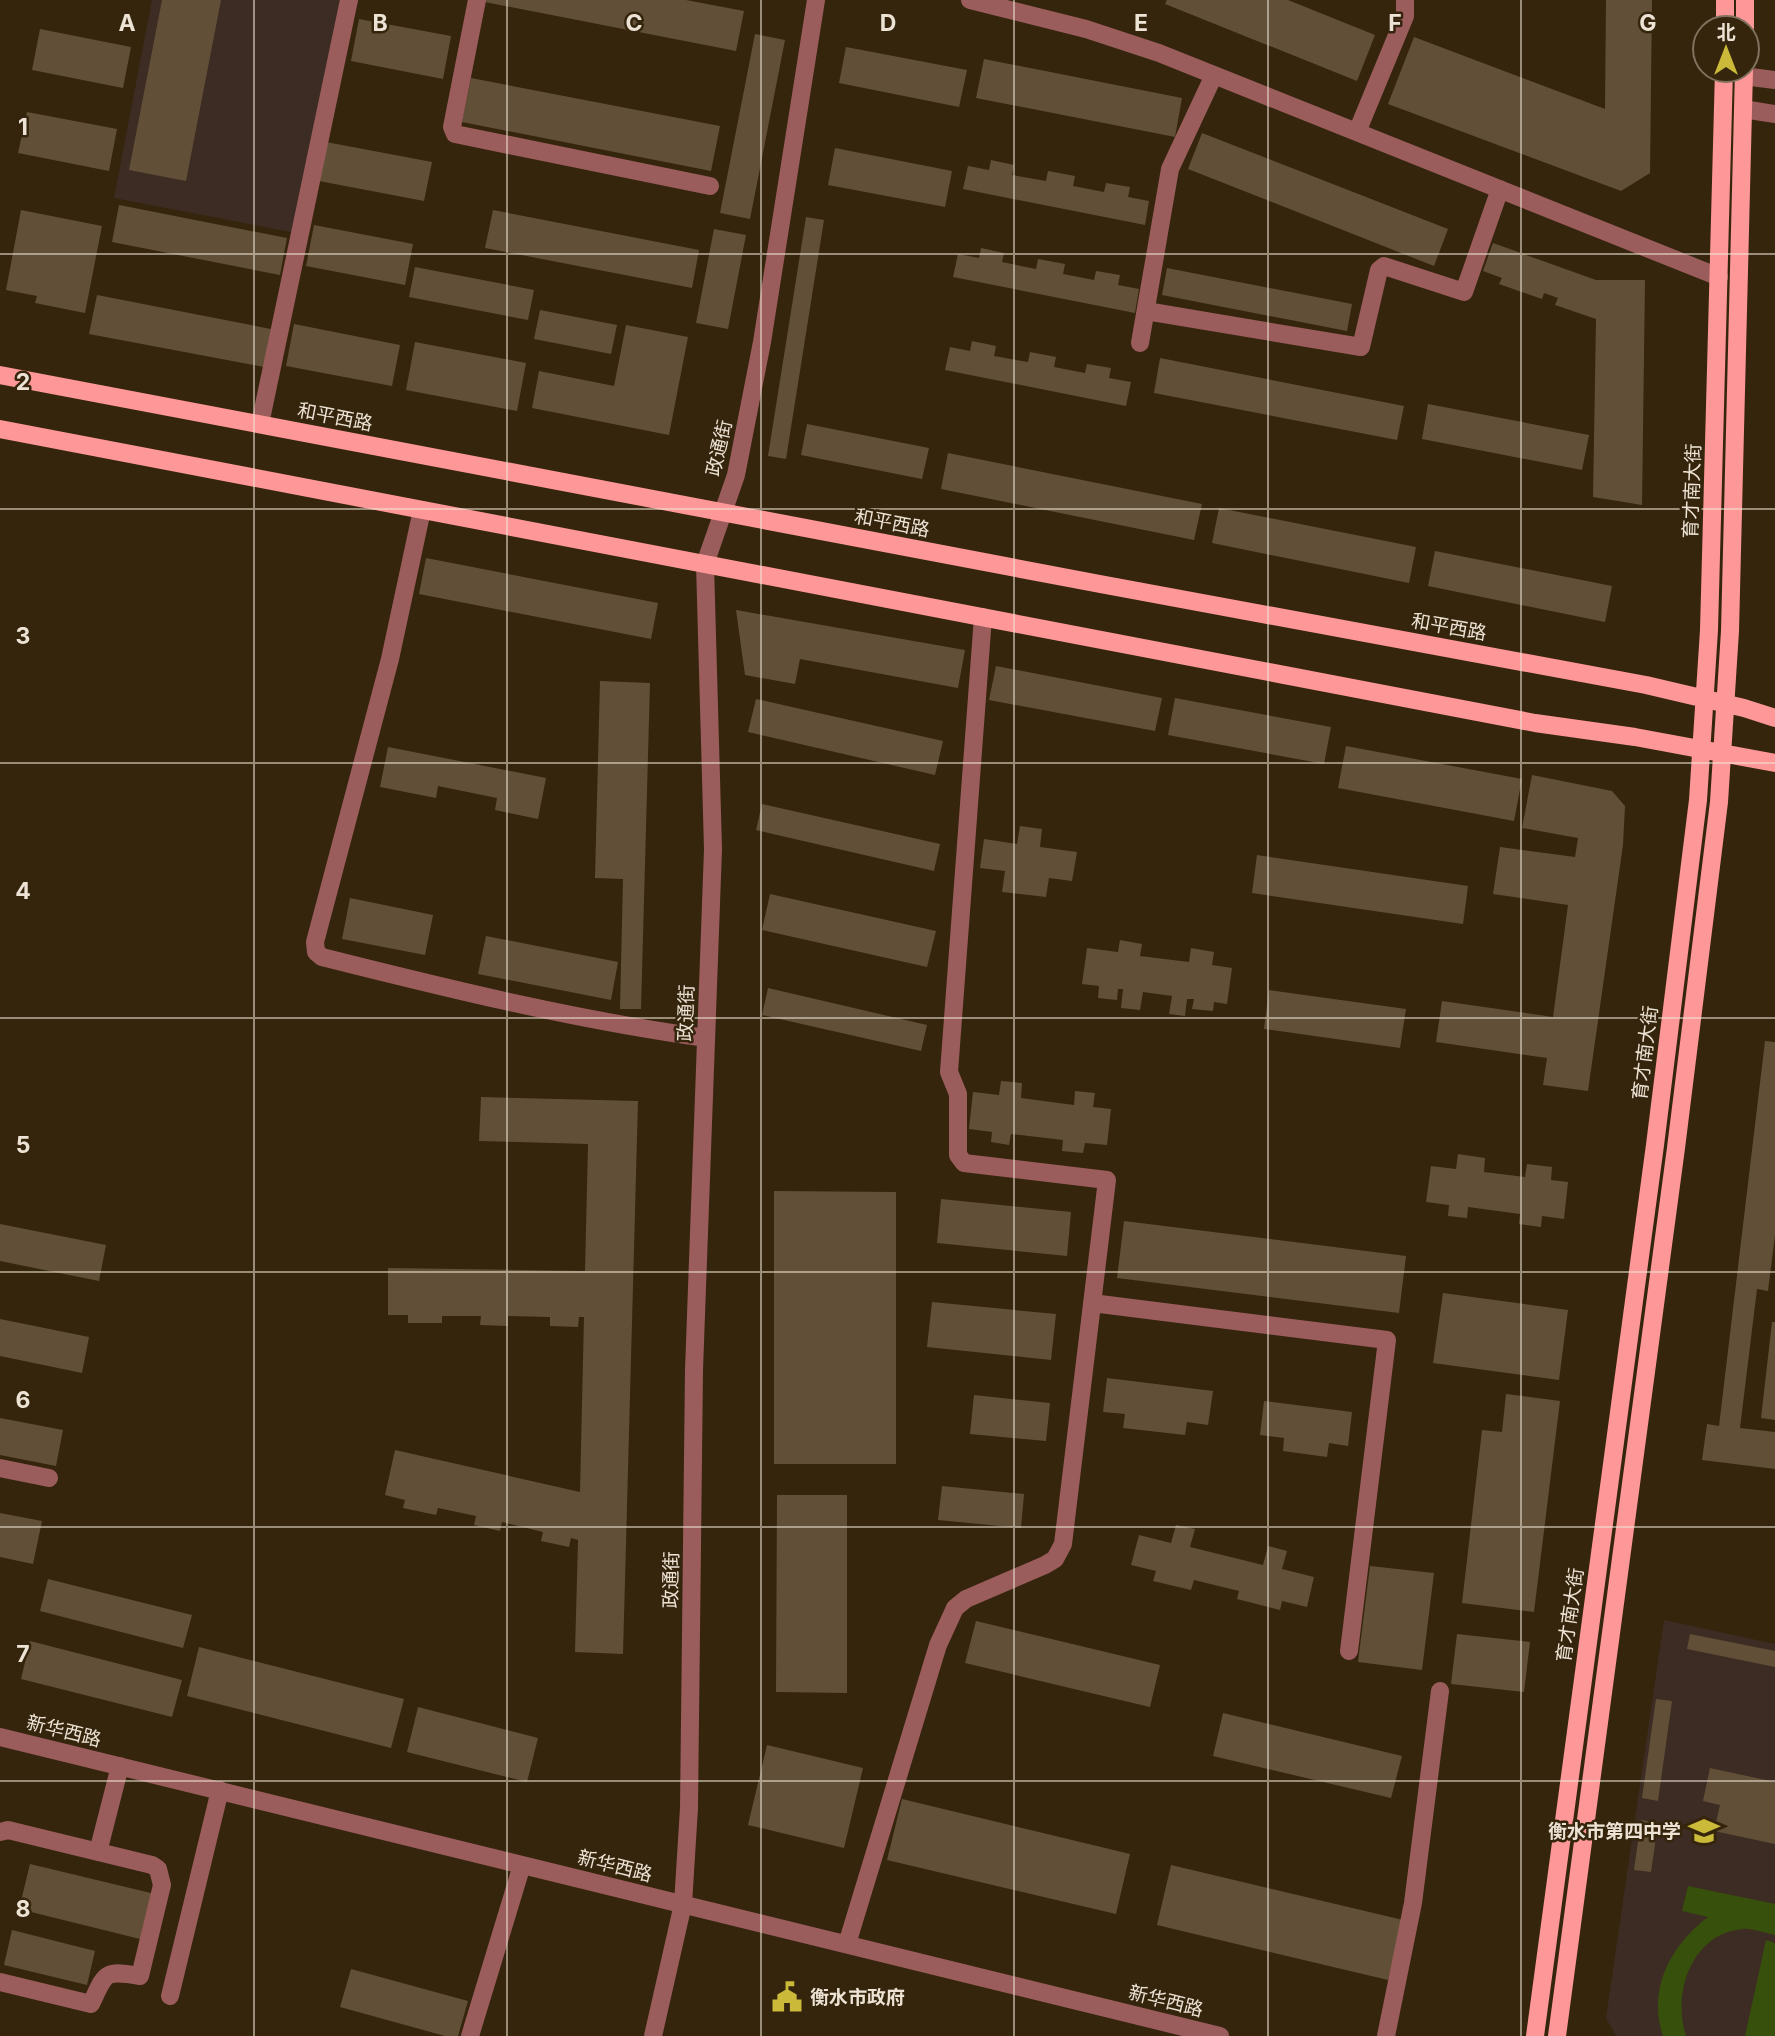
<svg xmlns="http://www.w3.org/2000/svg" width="1775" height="2036" font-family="Inter,'Noto Sans SC',sans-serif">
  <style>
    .education { fill: #3d2c23 }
    .green { fill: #37500c }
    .building { fill: #615037 }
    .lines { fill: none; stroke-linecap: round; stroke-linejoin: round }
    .minor { stroke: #9b5c5c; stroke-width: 18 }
    .major { stroke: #fe9797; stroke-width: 18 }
    .grid { fill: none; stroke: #ede3d5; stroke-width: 2; stroke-opacity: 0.55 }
    .labels { text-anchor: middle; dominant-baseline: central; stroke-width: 5; stroke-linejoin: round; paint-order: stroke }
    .street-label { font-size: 19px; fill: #ede3d5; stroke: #35250d }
    .poi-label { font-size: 19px; font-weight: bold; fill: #ede3d5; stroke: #35250d; text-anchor: end }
    .grid-label { font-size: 23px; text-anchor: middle; font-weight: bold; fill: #ede3d5; stroke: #35250d; stroke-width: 5; stroke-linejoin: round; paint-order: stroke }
  </style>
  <rect width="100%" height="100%" fill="#35250d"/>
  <!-- education -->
  <path class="education" d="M152 0H341L296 233 114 198Z
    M1664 1620 1775 1644V2036H1616L1606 2018Z"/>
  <!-- green -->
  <path class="green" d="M1688 1886 1775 1904V1935C1765 1933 1752 1928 1742 1929 1691 1934 1672 1994 1686 2036H1663C1647 1989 1671 1945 1708 1917L1682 1911Z
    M1766 1940 1775 1943V2036H1745Z"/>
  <!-- building -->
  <path class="building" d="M162 0H221L186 181 129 170Z
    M485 0H686L744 11 736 51 485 2Z
    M1167 0H1288L1375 35 1357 81 1165 4Z
    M1606 0H1652L1650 173 1621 191 1388 104 1414 37 1605 109Z
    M359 19 451 36 443 79 351 61Z
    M40 29 131 47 123 88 32 70Z
    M755 34 785 40 750 219 720 213Z
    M846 47 967 70 959 107 839 83Z
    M984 59 1182 98 1175 137 976 98Z
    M471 78 720 126 711 171 462 122Z
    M27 112 117 129 109 171 18 153Z
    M1202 133 1448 229 1434 266 1188 169Z
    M326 142 432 162 424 201 319 181Z
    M835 148 952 171 945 207 828 185Z
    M991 160 1014 165 1012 175 1046 181 1048 171 1075 176 1073 186 1104 192 1106 183 1130 187 1128 197 1149 201 1145 225 963 189 968 166 989 170Z
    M119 205 287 238 280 275 112 242Z
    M21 210 102 226 85 313 35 303 37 296 6 290Z
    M493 210 699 250 692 288 485 248Z
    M806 217 824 220 786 459 768 456Z
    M314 225 413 244 405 285 306 266Z
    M714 229 746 235 728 329 696 323Z
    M1493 243 1596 280H1645L1642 505 1593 497 1596 319 1555 305 1558 298 1544 293 1542 299 1499 284 1502 278 1483 271Z
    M981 248 1004 253 1002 262 1036 269 1038 259 1065 264 1063 274 1094 280 1096 271 1120 275 1118 285 1139 289 1135 313 953 277 958 254 979 258Z
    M415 267 534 290 528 320 409 297Z
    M1167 268 1352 304 1347 331 1162 295Z
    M97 295 271 329 264 367 89 334Z
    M540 310 617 325 611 354 534 339Z
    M294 324 400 345 392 386 286 366Z
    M626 325 688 337 669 435 532 408 539 371 614 386Z
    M972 341 996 346 994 356 1028 362 1030 352 1056 357 1054 367 1085 373 1087 364 1111 368 1109 378 1131 382 1126 406 945 370 950 347 970 351Z
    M415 342 526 363 517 411 406 390Z
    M1160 358 1404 406 1397 440 1154 393Z
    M1428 404 1589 435 1582 470 1422 439Z
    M807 424 929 448 922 479 801 455Z
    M948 453 1202 504 1194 540 941 489Z
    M1219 508 1416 547 1409 583 1212 543Z
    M1435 551 1612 586 1605 622 1428 586Z
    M426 558 658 603 651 639 419 594Z
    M736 610 965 650 958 688 800 659 795 684 745 675Z
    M996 666 1162 698 1155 731 989 700Z
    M600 681 650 683 641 1009H620L623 879 595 878Z
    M1175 698 1331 727 1324 764 1168 735Z
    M756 699 943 741 935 775 748 732Z
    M1346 746 1522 779 1514 821 1338 788Z
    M388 747 546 778 538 819 495 810 497 798 438 786 436 798 380 787Z
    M1532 775 1612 791 1625 806 1623 845 1588 1091 1543 1085 1547 1058 1436 1042 1442 1001 1553 1017 1568 905 1493 894 1500 847 1575 857 1578 838 1522 828Z
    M762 804 940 844 934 871 756 830Z
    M1020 826 1042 829 1040 847 1077 852 1072 881 1049 878 1046 897 1002 892 1005 871 980 868 984 839 1017 844Z
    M1257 855 1468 886 1463 924 1252 893Z
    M770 894 936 931 927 967 762 930Z
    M350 898 433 915 425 955 342 939Z
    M486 936 618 962 611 1000 478 974Z
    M1120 940 1142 944 1140 956 1189 962 1191 948 1214 952 1212 965 1232 968 1227 1004 1214 1002 1213 1011 1192 1009 1194 999H1187L1185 1016 1169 1014 1172 996 1143 992 1140 1010 1121 1008 1123 989H1118L1117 1000 1098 998 1099 986 1082 984 1087 948 1118 952Z
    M768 988 927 1025 921 1051 762 1015Z
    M1269 990 1406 1009 1400 1048 1264 1029Z
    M1765 1041 1775 1042V1235L1768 1291 1757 1289 1740 1428 1775 1432V1469L1702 1460 1707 1424 1719 1426Z
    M1001 1081 1022 1083 1021 1098 1074 1105 1075 1091 1095 1093 1093 1107 1111 1109 1107 1145 1085 1143 1083 1153 1062 1151 1063 1140 1011 1134 1009 1145 991 1142 992 1132 969 1129 973 1092 999 1095Z
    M481 1097 638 1101 623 1654 575 1652 578 1540 571 1538 569 1547 541 1541 543 1532 502 1522 500 1531 474 1525 476 1516 438 1508 436 1515 403 1508 405 1500 385 1495 395 1450 580 1492 584 1317H579L578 1327 550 1326V1317L508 1316V1326L480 1325 481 1316H442V1323H408V1315H388V1268L585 1271 588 1144 479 1141Z
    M1458 1154 1485 1158 1484 1172 1525 1177 1527 1164 1552 1167 1551 1180 1568 1182 1564 1219 1542 1216 1541 1227 1519 1224 1520 1214 1468 1207 1467 1218 1448 1216 1449 1205 1426 1202 1431 1166 1456 1169Z
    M774 1191 896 1192V1464H774Z
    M941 1199 1071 1212 1067 1256 937 1243Z
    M1124 1221 1406 1256 1399 1313 1117 1278Z
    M0 1224 106 1245 99 1281 0 1261Z
    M1443 1293 1568 1310 1559 1380 1433 1363Z
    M932 1302 1056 1314 1051 1360 927 1347Z
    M0 1319 89 1337 82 1373 0 1356Z
    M1772 1322H1775V1420L1761 1418Z
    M1107 1378 1213 1391 1208 1425 1187 1422 1185 1435 1123 1428 1125 1414 1103 1412Z
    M1506 1394 1560 1401 1534 1612 1462 1603 1482 1430 1502 1432Z
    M974 1395 1050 1403 1046 1441 970 1434Z
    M1264 1401 1352 1412 1348 1446 1329 1443 1327 1457 1283 1451 1284 1438 1260 1435Z
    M0 1418 63 1430 56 1466 0 1455Z
    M942 1486 1024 1494 1021 1528 938 1520Z
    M777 1495H847V1693L776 1692Z
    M0 1513 42 1521 33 1564 0 1557Z
    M1176 1525 1195 1529 1190 1547 1263 1565 1268 1546 1287 1551 1282 1569 1314 1577 1307 1607 1282 1601 1280 1610 1237 1599 1239 1591 1194 1580 1191 1590 1153 1581 1156 1571 1131 1565 1139 1535 1171 1543Z
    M1370 1566 1434 1573 1422 1670 1358 1662Z
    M48 1579 192 1615 183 1648 40 1611Z
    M976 1621 1160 1665 1150 1707 965 1663Z
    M1457 1634 1530 1642 1524 1692 1451 1684Z
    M1690 1634 1775 1651V1667L1687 1649Z
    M30 1641 182 1680 172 1717 21 1679Z
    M199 1647 404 1699 391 1748 187 1696Z
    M1656 1699 1672 1701 1658 1801 1642 1798Z
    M418 1707 538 1738 527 1782 407 1752Z
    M1223 1713 1402 1756 1391 1798 1213 1756Z
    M767 1745 863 1768 844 1848 748 1825Z
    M1710 1768 1775 1782V1844L1714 1831 1720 1805 1703 1801Z
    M902 1799 1130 1854 1116 1914 887 1860Z
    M1641 1820 1658 1823 1651 1872 1634 1870Z
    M30 1864 155 1894 144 1940 19 1909Z
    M1171 1865 1403 1920 1388 1980 1157 1925Z
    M12 1930 95 1951 87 1985 4 1965Z
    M351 1969 468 2001 458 2036H445L340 2007Z"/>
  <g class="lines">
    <!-- minor -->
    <path class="minor" d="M477 0 452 127 455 134 710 186
      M970 0 1086 29 1159 53 1719 277
      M1743 76 1775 80
      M1743 109 1775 114
      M1357 132 1405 16V0
      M1146 311 1361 347 1379 270 1384 266 1464 292 1500 189
      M1140 343 1170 169 1214 75
      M260 424 349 0
      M422 510 390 659 315 942 316 952 322 957C449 989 576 1020 706 1038
      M1092 1303 1387 1340 1349 1651
      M0 1468 49 1478
      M0 1737 1220 2036
      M0 1832 8 1830 152 1865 158 1869 162 1885 140 1976C104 1970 106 1972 91 2004L0 1982
      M98 1852 120 1766
      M847 1944 938 1645 955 1608 966 1599 1045 1565 1055 1559 1063 1544 1107 1180 964 1163 958 1155V1094L949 1072 983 617
      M170 1996 220 1790
      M470 2036 522 1865
      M653 2036 683 1904 689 1808 694 1370 713 849 705 564 736 475 762 342 816 0
      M1386 2036 1413 1903 1440 1691"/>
    <!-- major -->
    <path class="major" d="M1725 28V0
      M1745 28V0
      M0 375 1100 584 1646 685 1744 708 1775 718
      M0 429 1535 723 1635 737 1775 763
      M1535 2036 1655 1145 1698 800 1709 630 1724 70
      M1557 2036 1676 1148 1719 802 1730 631 1744 70"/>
  </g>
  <!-- grid -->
  <path class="grid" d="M254 0V2036M507 0V2036M761 0V2036M1014 0V2036M1268 0V2036M1521 0V2036M0 254H1775M0 509H1775M0 763H1775M0 1018H1775M0 1272H1775M0 1527H1775M0 1781H1775"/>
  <!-- icons -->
  <defs>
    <g id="school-bare" transform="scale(2.415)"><path d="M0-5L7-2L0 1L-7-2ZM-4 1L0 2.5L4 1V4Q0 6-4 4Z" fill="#cbba39" stroke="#35250d" stroke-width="2.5" paint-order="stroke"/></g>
    <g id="civic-bare" transform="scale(2.415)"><path d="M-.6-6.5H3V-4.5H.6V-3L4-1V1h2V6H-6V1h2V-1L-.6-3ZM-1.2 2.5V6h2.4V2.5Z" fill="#cbba39" stroke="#35250d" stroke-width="2.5" paint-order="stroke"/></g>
  </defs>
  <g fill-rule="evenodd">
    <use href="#school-bare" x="1704" y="1831"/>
    <use href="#civic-bare" x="787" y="1997"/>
  </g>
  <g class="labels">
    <!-- street labels -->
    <g class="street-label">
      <text transform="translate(335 417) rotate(11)">和平西路</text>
      <text transform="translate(719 448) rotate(-77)">政通街</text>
      <text transform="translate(1692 491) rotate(-88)">育才南大街</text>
      <text transform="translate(892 523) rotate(11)">和平西路</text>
      <text transform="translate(1449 627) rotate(10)">和平西路</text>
      <text transform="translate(686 1013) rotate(-88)">政通街</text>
      <text transform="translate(1645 1053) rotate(-83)">育才南大街</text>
      <text transform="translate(671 1580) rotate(-89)">政通街</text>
      <text transform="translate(1570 1615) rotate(-82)">育才南大街</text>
      <text transform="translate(64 1731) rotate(14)">新华西路</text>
      <text transform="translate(615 1866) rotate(14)">新华西路</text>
      <text transform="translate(1166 2001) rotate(14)">新华西路</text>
    </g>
    <!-- poi labels -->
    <g class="poi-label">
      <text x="1681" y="1831">衡水市第四中学</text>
      <text x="810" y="1997" text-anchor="start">衡水市政府</text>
    </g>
  </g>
  <g class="grid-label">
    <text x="127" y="31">A</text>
    <text x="380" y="31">B</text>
    <text x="634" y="31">C</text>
    <text x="888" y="31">D</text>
    <text x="1141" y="31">E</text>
    <text x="1395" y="31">F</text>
    <text x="1648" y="31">G</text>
    <text x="23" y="135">1</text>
    <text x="23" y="390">2</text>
    <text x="23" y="644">3</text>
    <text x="23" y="899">4</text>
    <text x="23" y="1153">5</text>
    <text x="23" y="1408">6</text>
    <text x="23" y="1662">7</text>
    <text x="23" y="1917">8</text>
  </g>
  <!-- north arrow -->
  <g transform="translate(1726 49)"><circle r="33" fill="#35250d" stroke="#7f715d" stroke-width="2"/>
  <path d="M0-5L12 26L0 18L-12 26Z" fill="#cbba39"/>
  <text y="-10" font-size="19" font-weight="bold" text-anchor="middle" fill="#ede3d5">北</text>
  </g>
</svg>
